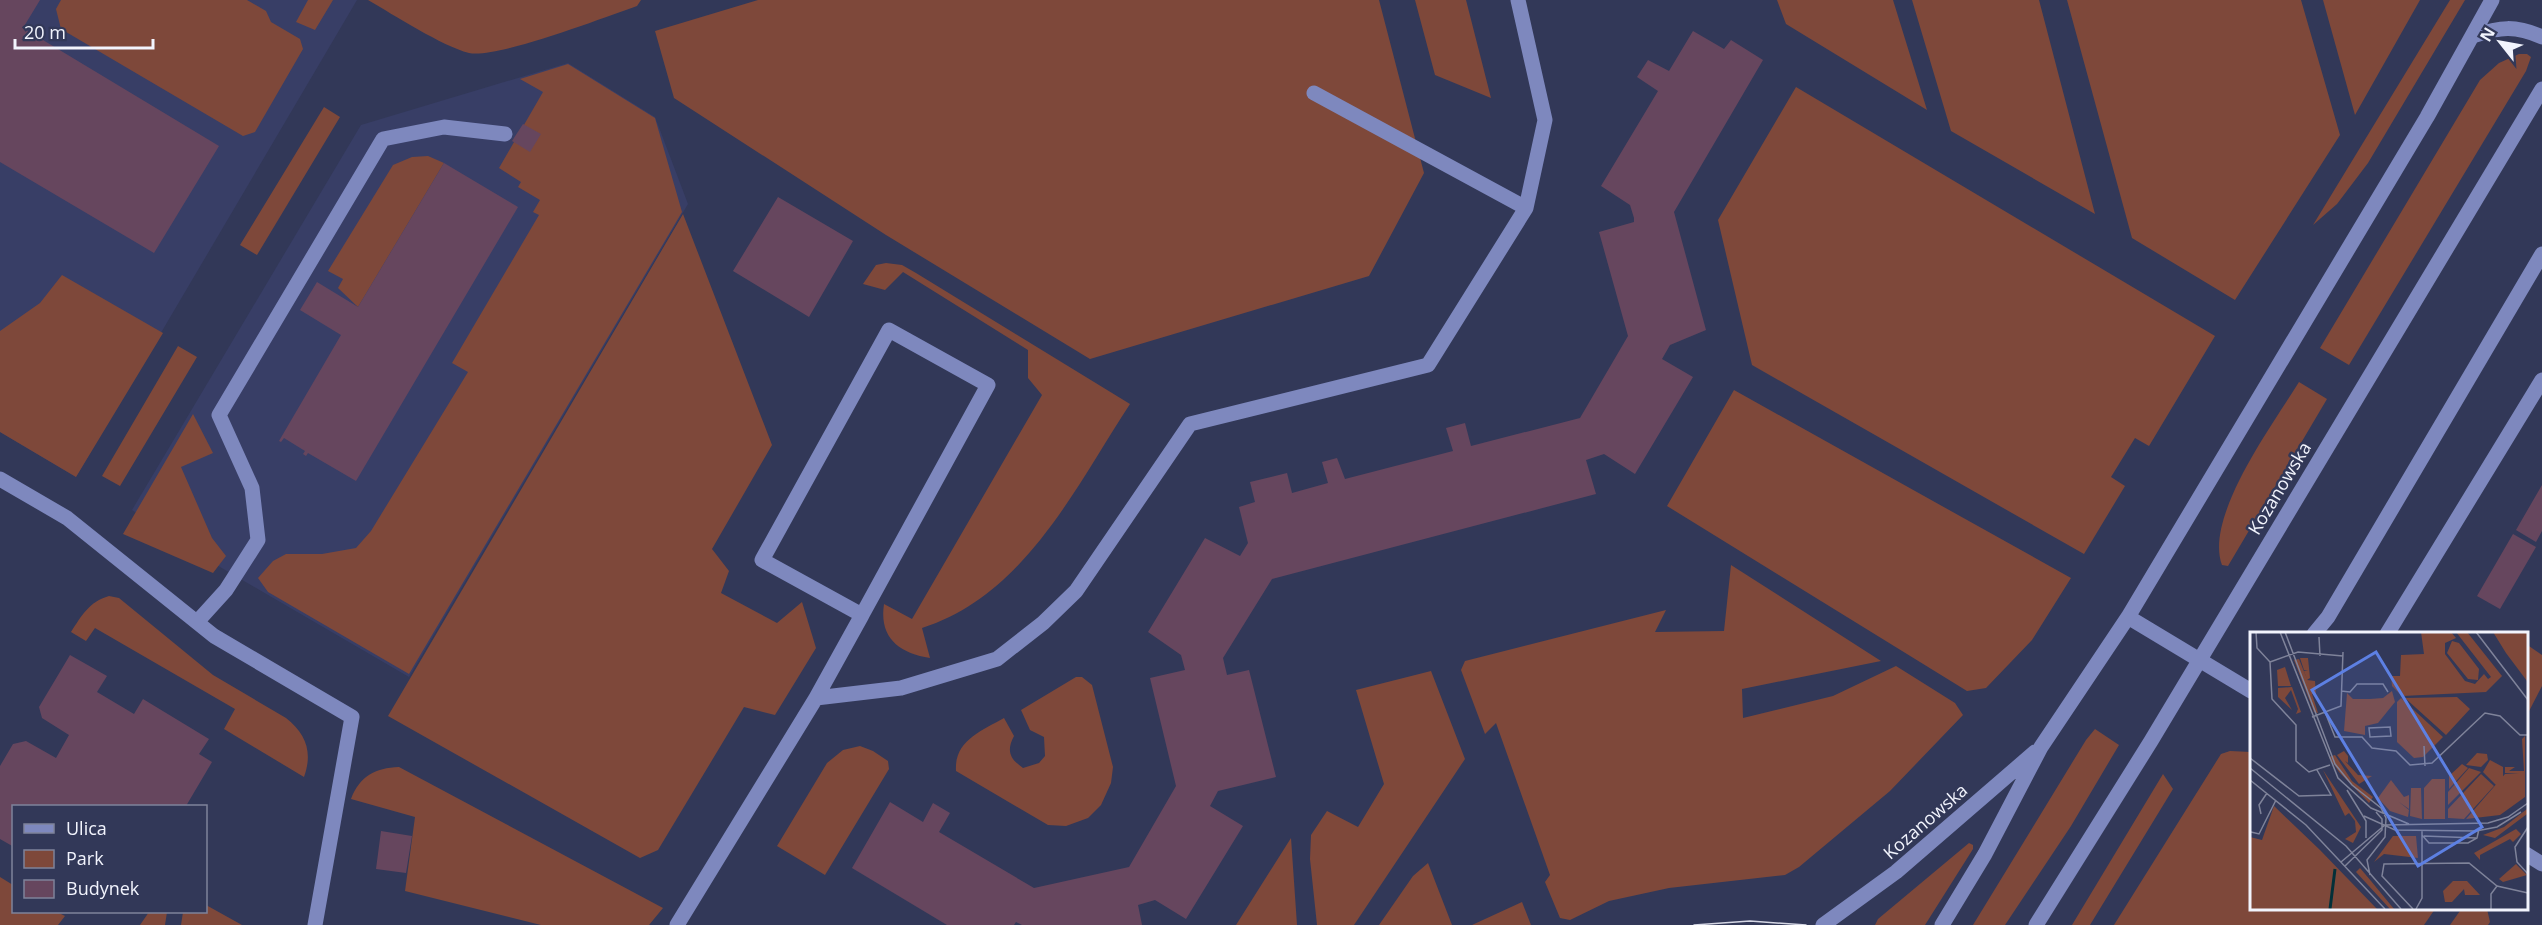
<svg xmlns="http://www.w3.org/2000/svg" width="2542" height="925" font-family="'Open Sans',sans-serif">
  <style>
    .built { fill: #383e66 }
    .green { fill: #7e483a }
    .building { fill: #66465e }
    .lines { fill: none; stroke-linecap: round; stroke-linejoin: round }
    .minor { stroke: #7e88be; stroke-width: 15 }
    .tram { stroke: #d5d7e4; stroke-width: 1.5 }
    .labels { text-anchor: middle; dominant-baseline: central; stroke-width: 5; stroke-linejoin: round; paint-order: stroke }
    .street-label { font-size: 18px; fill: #f2f4fd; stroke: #323858 }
    .inset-river { fill: none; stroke: #033039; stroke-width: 3 }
    .inset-road { fill: none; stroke: #7f839a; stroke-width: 1.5 }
    .view { fill: #5d80e3; fill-opacity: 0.15; stroke: #5d80e3; stroke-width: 3 }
    .inset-edge { fill: none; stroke: #f2f4fd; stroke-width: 3 }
  </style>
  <rect width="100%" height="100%" fill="#323858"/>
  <!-- built -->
  <path class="built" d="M0 0H357L76 477 0 432Z
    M568 63 655 117 688 204 409 677 215 564 132 510 361 125Z"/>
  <!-- green -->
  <path class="green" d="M61 0H247L266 11 271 22 300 39 303 49 255 132 243 136 61 29 56 9Z
    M308 0H333L315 30 296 22Z
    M368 0H641L637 6C605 17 497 59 469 53 442 46 394 15 368 0Z
    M758 0H1379L1424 173 1369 276 1090 359 886 235 674 98 655 31Z
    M1415 0H1466L1491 98 1435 75Z
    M1777 0H1893L1927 110 1786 24Z
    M1912 0H2039L2095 214 1951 131Z
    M2067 0H2301L2340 135 2235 300 2132 238Z
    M2323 0H2420L2355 115Z
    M2450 0H2465L2368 163 2337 204 2313 225Z
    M2519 54H2527L2531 57 2526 71 2349 365 2320 348 2480 80 2499 63Z
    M568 64 655 118 682 212 409 674 268 592 258 578 273 561 286 554H322L356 548 371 531 468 372 452 363 539 215 533 212 540 200 518 187 521 182 499 168 543 92 520 79Z
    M1796 87 2215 336 2149 446 2135 438 2111 477 2125 486 2084 554 1752 365 1718 220Z
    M324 107 340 117 257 255 240 245Z
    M428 156 444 163 358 307 338 288 343 279 328 271 393 165 412 157Z
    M683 214 772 445 712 549 729 571 721 593 777 623 802 602 816 648 775 715 744 707 658 850 640 858 388 716Z
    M886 263 902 265 916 273 1130 404C1075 488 1024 596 922 628L930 658C898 653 879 637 884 604L912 619 1042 395 1028 378V350L903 272 885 290 863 284 876 265Z
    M62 275 163 333 76 477 0 432V331L40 303Z
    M178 346 197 357 120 486 102 476Z
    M2299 382 2327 399 2228 566 2222 565C2204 517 2273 424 2299 382Z
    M1734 390 2071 578 2032 640 1986 688 1967 691 1667 506Z
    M193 414 213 453 181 467 212 538 226 556 213 573 123 534Z
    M1731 565 1881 661 1742 689 1743 718 1833 696 1896 666 1955 703 1963 715 1890 791 1799 867 1785 875 1669 888 1609 901 1570 920 1560 918 1545 882 1550 875 1496 723 1485 734 1461 670 1465 661 1666 610 1655 632 1724 631Z
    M109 596 119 598 213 675 286 718C306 734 313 752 304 777L224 729 235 709 95 628 86 641 71 632C82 615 89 602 109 596Z
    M2526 644 2542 655V686L2526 717Z
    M1431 671 1465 759 1354 925H1317L1310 859 1311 835 1327 811 1358 827 1384 784 1356 690Z
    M1076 677H1082L1092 685 1113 767 1111 783 1101 805 1088 818 1066 826 1048 825 956 771C954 741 981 731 1004 718L1014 736C1006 751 1010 759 1023 768L1039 763 1045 756 1044 737 1030 730 1021 710Z
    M2095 729 2119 745 2071 826 2005 925H1973L2086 740Z
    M860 746 873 751 888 761 889 769 825 875 777 846 827 763 843 750Z
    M2230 751 2251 752V908L2435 909 2424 925H2114L2221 754Z
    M399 767 663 908 649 925H541L405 891 415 817 351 799C360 776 375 768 399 767Z
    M2163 774 2173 789 2090 925H2072Z
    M1291 838 1297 925H1236Z
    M1969 843 1973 845V849L1925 925H1875L1878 919Z
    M1428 863 1452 925H1379L1413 876Z
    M0 877 13 885 14 912H57L65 916 58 925H0Z
    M1522 902 1531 925H1472Z
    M206 905 242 925H181L183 912H206Z
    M2462 908 2487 909 2490 922 2488 925H2450Z
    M149 912H167L165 925H140Z"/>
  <!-- building -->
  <path class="building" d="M0 0H40L23 28 219 146 154 253 0 162Z
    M1693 31 1724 49 1731 40 1763 60 1674 212 1706 330 1670 345 1662 359 1693 377 1635 474 1604 454 1586 460 1596 494 1272 579 1223 658 1227 675 1249 670 1276 777 1218 791 1210 806 1243 826 1186 919 1155 900 1138 905 1142 925H1022L1016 922 1014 925H947L852 868 890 802 923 822 933 803 950 813 939 832 1034 888 1129 867 1176 786 1150 678 1185 670 1181 655 1148 632 1205 538 1240 556 1248 543 1239 507 1255 502 1250 482 1287 473 1292 493 1328 483 1322 462 1337 458 1345 479 1453 451 1446 428 1465 423 1471 446 1580 418 1628 336 1599 232 1634 222V218L1630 205 1601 186 1658 91 1637 77 1648 60 1669 71Z
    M523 124 541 134 530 152 512 141Z
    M444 163 518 207 356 481 308 453 306 456 303 454 305 451 284 438 281 442 279 441 341 335 300 310 317 282 358 307Z
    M778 197 853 241 809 317 733 271Z
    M2542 485V531L2536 542 2516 530Z
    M2513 534 2536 547 2500 609 2477 596Z
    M70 655 107 676 97 692 134 714 143 699 209 739 199 754 212 762 186 806H14V847L0 839V766L13 744 26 741 56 758 69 735 42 718 39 707Z
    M381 831 412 836 406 873 376 869Z"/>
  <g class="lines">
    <!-- minor -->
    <path class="minor" d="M2473 36C2500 27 2515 25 2542 37
      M1314 93 1526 208
      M889 330 988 385 862 615 762 560Z
      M0 479 67 518 214 636 352 717 315 925
      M2128 617 2251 691
      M197 622 226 590 258 540 252 488 219 415 383 139 444 127 505 134
      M2314 634 2328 617 2542 254
      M2387 634 2542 380
      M816 698 862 615
      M2526 854 2542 864
      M677 925 816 698 901 688 997 659 1043 623 1076 591 1190 424 1428 365 1526 208 1545 120 1518 0
      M1823 925 1896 872 2035 752
      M1942 925 1985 854 2041 747 2128 617 2427 117 2492 0
      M2036 925 2151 741 2542 89"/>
    <!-- tram -->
    <path class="tram" d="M1694 925 1750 921 1806 925"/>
  </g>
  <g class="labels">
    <!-- street labels -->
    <g class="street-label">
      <text transform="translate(2279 488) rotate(-59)">Kozanowska</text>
      <text transform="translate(1925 821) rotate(-41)">Kozanowska</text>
    </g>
  </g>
  <!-- overview -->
  <g transform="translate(2250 632)">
    <rect width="278" height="278" fill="#323858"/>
    <path d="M171 0H201L206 6 195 11V22L215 49 225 52 234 42 238 47 241 45 206 0H217L252 44 236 60 152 64 142 54 141 44H150L151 23 174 22ZM243 0H277V49L256 21ZM202 9 209 11 229 37 228 48 218 47 197 21ZM50 26H58L60 46 57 48 65 49 66 62H62L68 81 64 80 44 28 49 27 57 47 54 39 58 38H54ZM35 35 41 54H28L27 38ZM42 55 51 80 46 82 48 77 41 58 35 66 42 78 28 65V56ZM142 59 145 70 128 91 115 94V103L94 99 97 61 103 67H120L133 66ZM207 65 220 77 196 103 155 66ZM151 66 193 105 173 125 164 126 147 110V70ZM275 104V165L250 183 216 187 255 142H269L255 141V135H265L259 139H274L272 107ZM94 119 98 124V131L95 129 108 143 122 144 109 152 87 123ZM227 121 237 122 238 128 231 135 216 133ZM85 123 102 149 123 165 119 171 89 140 79 125ZM240 128 253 135V146L246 153 233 140ZM212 132 218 136 199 157V144ZM219 136 231 140 198 173V160ZM73 138 111 195 103 211 95 207 106 200 105 189 99 181 95 184ZM231 142 244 154 214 187 198 186V177ZM182 147H195V187H174V156ZM141 148 154 165 159 163V177L149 170 159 178 158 185 140 179 128 166ZM161 156H171L172 187 160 184ZM24 174 70 218 127 277H0V205L12 208ZM277 177V182L245 206 233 203 254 195ZM266 197 271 202 263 210 260 207 230 223V228L224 221ZM143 204H166L168 226 134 222 124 230ZM266 232 277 243 253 250 249 247ZM110 236 121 249 144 277H140L106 240ZM203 249H217L230 263H215L214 257 202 270H195L193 259Z" fill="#7e483a"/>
    <path class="inset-river" d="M80 277 85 237"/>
    <path class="inset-road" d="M6 0 7 16 20 30 22 67 46 93V129L59 140 80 133M30 0 88 146 121 176 159 192M35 0 85 132 102 153 131 176 136 186 135 205 117 228 120 243M226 0 278 68M69 5 70 24M20 30 48 20 93 24M91 59 100 60 107 52H133L138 60M75 80 85 105H112L122 116 146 119 160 133 182 131 235 81 250 84 270 103H278M62 85 91 74 93 20M140 95 141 104 120 105 119 96ZM174 114 175 134M0 126 49 164 81 163 67 138M0 136 96 214 151 277M0 148 56 193 135 277M97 158 116 189V206M11 182 9 173 17 161M114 184 145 198 226 199 247 195 271 180M278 195 265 215 267 230 278 242M1 200 9 202 26 168M172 203 179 211H218L227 206 229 197M174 204 226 206M91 230 135 193 238 191 258 185 278 171M95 234 132 198V187L126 180M163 277 132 244 134 232 219 231 247 254 278 261M166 277 172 266V198M241 277V262L247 254"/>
    <path class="view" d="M126 20 232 195 168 234 62 58Z"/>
    <rect width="278" height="278" class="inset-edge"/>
  </g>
  <!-- legend -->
  <rect x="12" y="805" width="195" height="108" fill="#323858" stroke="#7f839a" stroke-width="1.5"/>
  <rect x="24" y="824" width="30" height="9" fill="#7e88be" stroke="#7f839a" stroke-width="1.5"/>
  <text x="66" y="835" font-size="18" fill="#f2f4fd">Ulica</text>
  <rect x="24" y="850" width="30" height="18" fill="#7e483a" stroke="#7f839a" stroke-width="1.5"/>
  <text x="66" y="865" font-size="18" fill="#f2f4fd">Park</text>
  <rect x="24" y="880" width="30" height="18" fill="#66465e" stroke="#7f839a" stroke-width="1.5"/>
  <text x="66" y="895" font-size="18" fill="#f2f4fd">Budynek</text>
  <!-- north arrow -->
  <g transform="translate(2500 42) rotate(301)" stroke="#323858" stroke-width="4.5" paint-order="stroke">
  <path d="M0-4.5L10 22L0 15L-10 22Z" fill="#f2f4fd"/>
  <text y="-9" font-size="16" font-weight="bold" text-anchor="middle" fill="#f2f4fd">N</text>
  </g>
  <!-- scale -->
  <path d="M15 39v9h138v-9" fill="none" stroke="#f2f4fd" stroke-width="3"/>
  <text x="24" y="39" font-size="18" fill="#f2f4fd" stroke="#323858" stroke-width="4.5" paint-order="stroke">20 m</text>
</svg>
